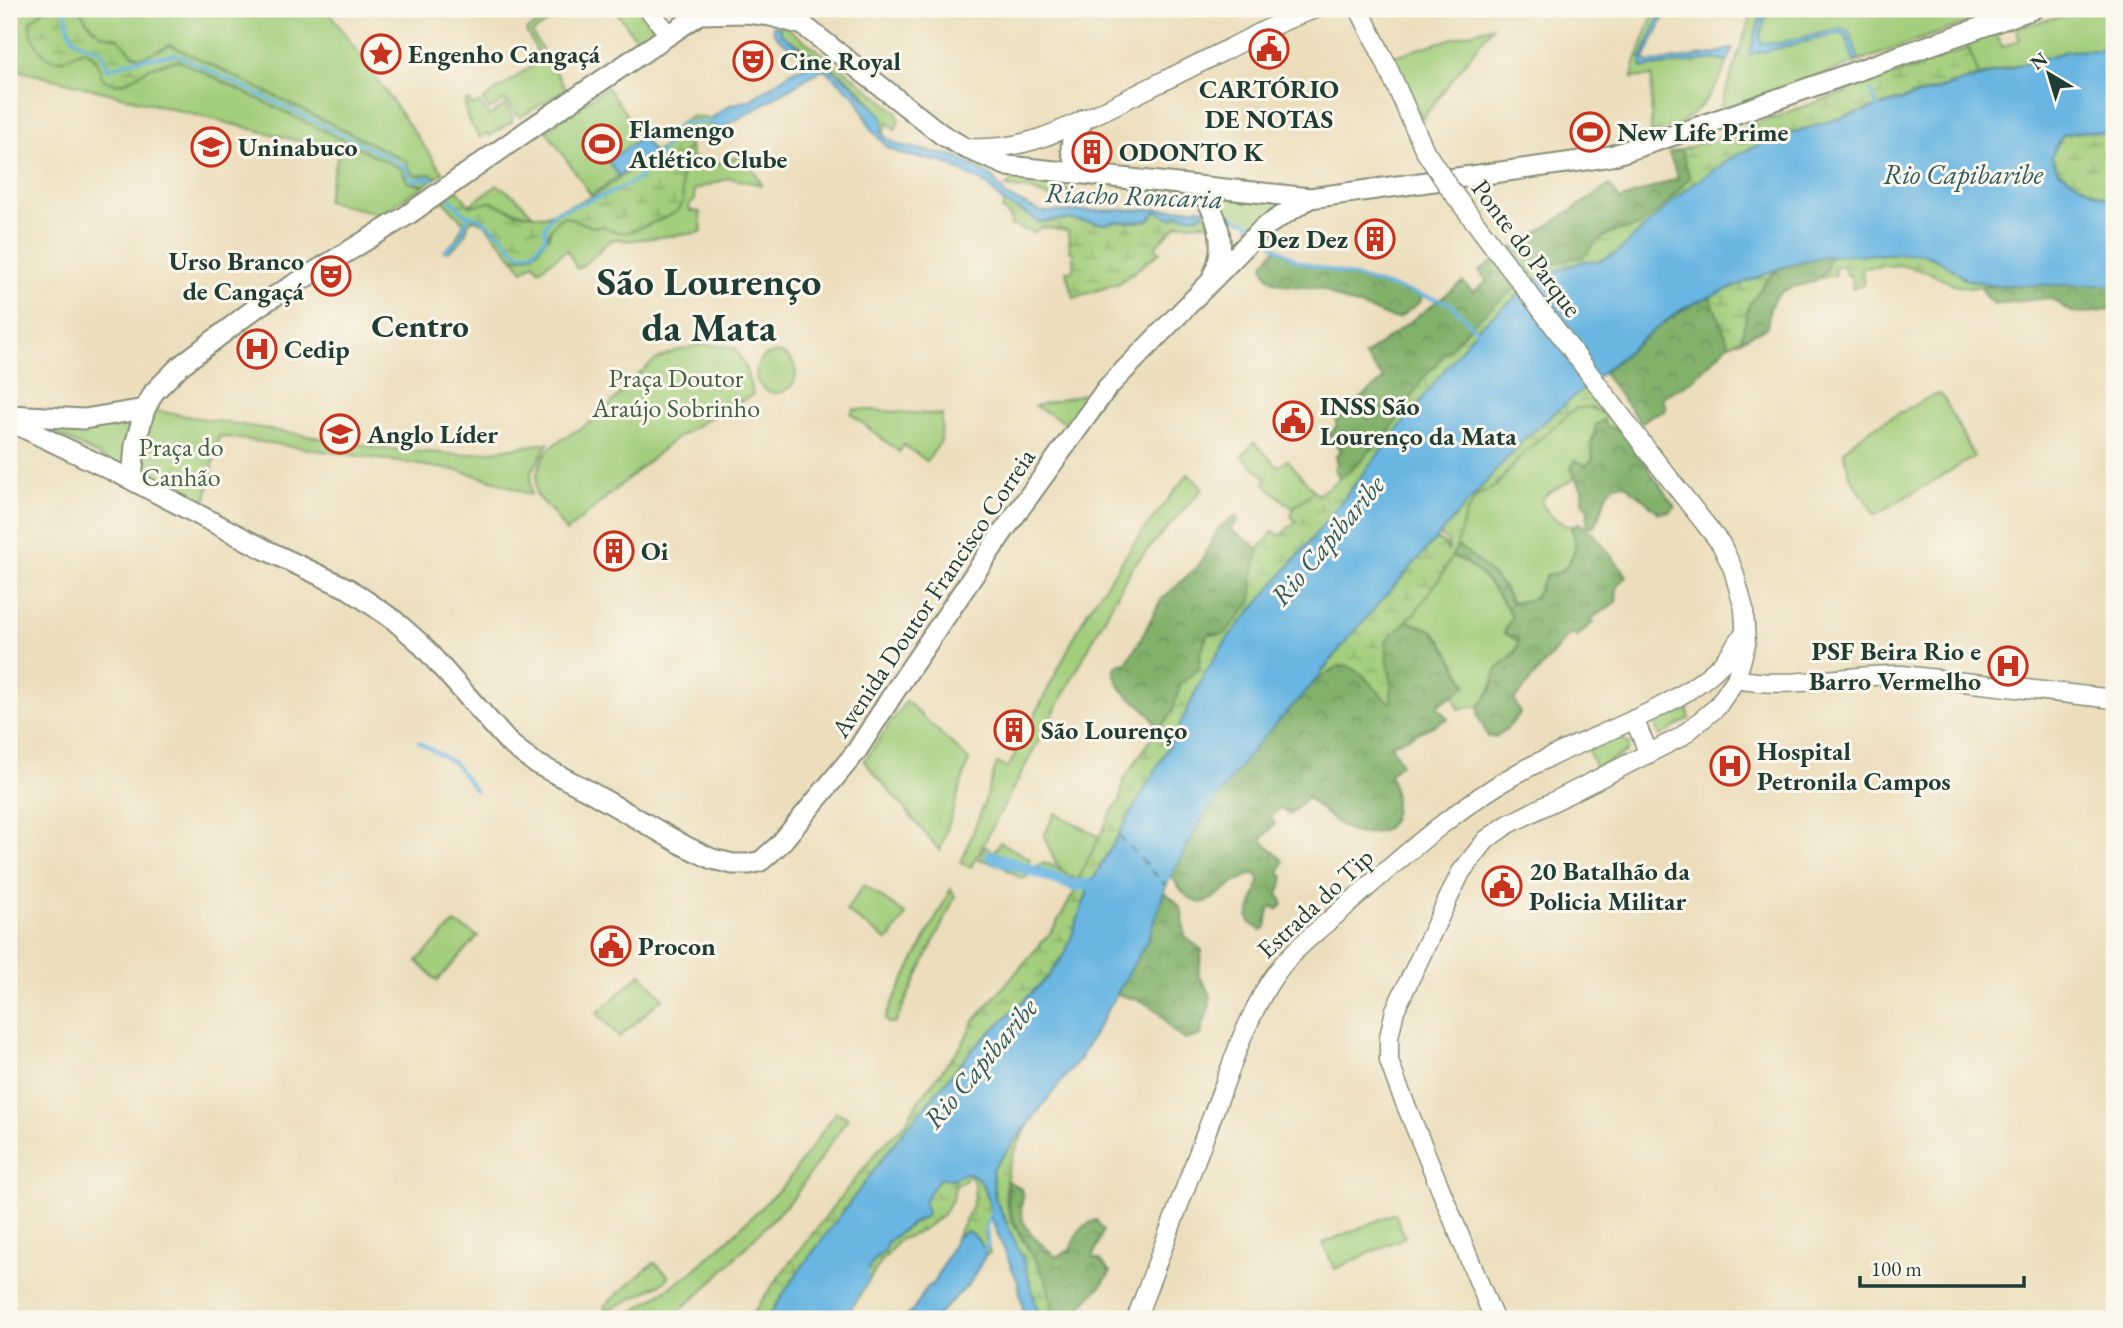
<svg xmlns="http://www.w3.org/2000/svg" width="2123" height="1328" font-family="'EB Garamond',serif">
  <style>
    .green { fill: #a3ce7b; stroke: #618658; stroke-width: 2 }
    .forest { fill: url(#forest-crowns); stroke: #507750; stroke-width: 2 }
    .wetland { fill: url(#wetland-marsh); stroke: #618658; stroke-width: 2 }
    .water { fill: #69b6e2; stroke: #447a8b; stroke-width: 2 }
    .lines { fill: none; stroke-linecap: round; stroke-linejoin: round }
    .stream { stroke: #69b6e2; stroke-width: 3.5 }
    .canal { stroke: #69b6e2; stroke-width: 12 }
    .river { stroke: #69b6e2; stroke-width: 19 }
    .ferry { stroke: #325b60; stroke-width: 2; stroke-dasharray: 9 7; stroke-linecap: butt }
    .secondary-casing { stroke: #868e78; stroke-width: 21 }
    .primary-casing { stroke: #868e78; stroke-width: 23 }
    .secondary { stroke: #fff; stroke-width: 18 }
    .primary { stroke: #fff; stroke-width: 19 }
    .secondary-bridge-casing { stroke: #868e78; stroke-width: 21; stroke-linecap: butt }
    .secondary-bridge { stroke: #fff; stroke-width: 18 }
    .labels { text-anchor: middle; dominant-baseline: central; stroke-width: 6; stroke-linejoin: round; paint-order: stroke }
    .poi-label { font-size: 26px; font-weight: bold; fill: #1f3d34; stroke: #fbf7ec; text-anchor: start }
    .street-label { font-size: 26px; fill: #1f3d34; stroke: #fbf7ec }
    .park-label { font-size: 26px; fill: #406146; stroke: #fbf7ec }
    .water-label { font-size: 28px; font-style: italic; fill: #325b60; stroke: #fbf7ec }
    .district-label { font-size: 33px; font-weight: bold; fill: #1f3d34; stroke: #fbf7ec }
    .town-label { font-size: 40px; font-weight: bold; fill: #1f3d34; stroke: #fbf7ec }
  </style>
  <defs>
    <pattern id="forest-crowns" width="20" height="18" patternUnits="userSpaceOnUse" patternTransform="scale(1.75)"><rect width="20" height="18" fill="#82b16b"/><path d="M2 6a3 3 0 1 1 6 0M12 15a3 3 0 1 1 6 0" fill="none" stroke="#6a9159"/></pattern>
    <pattern id="wetland-marsh" width="20" height="14" patternUnits="userSpaceOnUse" patternTransform="scale(1.75)"><rect width="20" height="14" fill="#a3ce7b"/><path d="M1 5h8M5 5V1M11 12h8M15 12V8" fill="none" stroke="#84a866"/></pattern>
  </defs>
  <rect width="100%" height="100%" fill="#fbf7ec"/>
  <filter id="ink" filterUnits="userSpaceOnUse"><feTurbulence type="fractalNoise" baseFrequency=".0143" numOctaves="2"/><feDisplacementMap in="SourceGraphic" scale="14" xChannelSelector="R" yChannelSelector="G"/><feConvolveMatrix kernelMatrix="1 2 1 2 8 2 1 2 1" color-interpolation-filters="sRGB"/></filter>
  <filter id="wash" filterUnits="userSpaceOnUse"><feTurbulence type="fractalNoise" baseFrequency=".00686" numOctaves="4" result="noise"/><feDisplacementMap in="SourceGraphic" scale="28" xChannelSelector="R" yChannelSelector="G"/><feGaussianBlur stdDeviation="1.57" result="paint"/><feColorMatrix in="noise" values="0 0 0 0 0 0 0 0 0 0 0 0 0 0 0 0 0 1.4 0 .05"/><feComposite in="paint" operator="in"/></filter>
  <g filter="url(#wash)">
    <rect width="100%" height="100%" fill="#ecdebc"/>
    <!-- green -->
    <path class="green" d="M9 9H45L40 14 61 61 84 50 91 54 101 67 123 83 147 69 178 60 403 169 404 176 414 184 425 185 380 214 326 201 339 151 9 68Z
      M80 9H292L294 12 298 9H327L443 173 436 178 427 174 417 176 411 173 406 161 171 45 143 57 134 55 118 38 100 35 85 19Z
      M561 9H568L532 33 566 89 520 117 505 100 489 110 483 100 539 61 534 54 537 51 526 31Z
      M615 9H647L651 20 653 34 640 45Z
      M1655 9H1663L1641 58 1642 68 1716 59 1728 61C1720 83 1700 114 1677 125 1670 129 1660 130 1651 133L1652 76 1632 78 1635 63Z
      M1753 9H2005L1719 112Z
      M2090 9H2114V34L2099 50 2068 51 1979 76 1966 43 1996 33 2002 47 2020 40 2016 28Z
      M779 22 846 71 897 112 899 121 895 130 888 122 884 131 885 137C880 128 881 116 874 106 852 75 812 55 781 34Z
      M1493 26 1422 119 1391 57Z
      M607 87 653 152 591 195 546 130Z
      M468 100 473 106 479 102 489 116 505 105 513 117 511 122 490 136 487 133 480 138 467 118 465 102Z
      M690 146 692 158H697L703 167 745 155 762 185 729 178 694 190 695 200 689 205 690 211 700 212 702 232 626 241C612 235 605 244 596 254 591 260 583 265 577 269L567 250 539 270 534 263 523 271 513 257 521 258 549 237 551 225 564 216 593 227 603 226 618 232H629L667 217 678 210 683 203 680 170 685 168 681 158Z
      M1015 176 1047 177 1073 193 1056 200 1030 190 1006 187Z
      M498 185 516 197 533 215C516 213 504 206 488 202L484 205H469Z
      M1208 187 1301 197 1250 229 1248 222 1222 217Z
      M699 345H717L735 348 745 366 753 395 724 409 672 441 566 532 553 513 536 494C535 478 538 462 549 449 556 441 583 428 595 419 616 402 631 377 653 362 667 352 683 349 699 345Z
      M756 373a20 20 0 1 1 40 0a20 20 0 1 1-40 0Z
      M1107 388 1077 429 1035 406Z
      M1940 394 1944 398 1974 457 1875 515 1849 474 1844 451C1861 430 1908 409 1933 395Z
      M1590 407 1607 415C1594 433 1589 434 1593 459L1586 466 1571 469 1576 477C1565 487 1549 488 1541 501 1548 516 1556 521 1571 527 1590 572 1545 569 1534 599L1512 603 1504 587 1460 548H1456L1465 516 1477 496 1496 486 1525 452 1560 420 1576 408Z
      M145 409 388 449 463 455 548 443 531 473V495L495 481 461 471 219 436 204 509 31 421 141 424Z
      M854 409 942 415 941 441 927 461 904 445 899 452 851 414Z
      M1254 442 1278 467 1288 460 1314 491 1295 506 1294 510 1264 483 1267 479 1242 456Z
      M1188 474 1203 488 1132 567 971 867 961 863 983 806 997 763 1008 768 1087 612 1138 538Z
      M1452 556C1478 565 1522 614 1518 643 1517 657 1502 660 1496 672 1494 677 1493 683 1492 688 1489 695 1484 700 1479 706L1459 709 1453 695 1467 685 1442 641 1432 630 1407 621 1444 572Z
      M906 701 969 760 940 851 864 761Z
      M1686 704 1690 718 1660 736 1652 720Z
      M1614 738C1622 738 1625 739 1629 745L1627 752 1596 768 1588 750Z
      M1055 813 1100 837 1078 880C1057 873 1052 855 1044 836Z
      M1000 842 1030 859 1027 877 1022 879 1000 865 979 859 985 846 994 852Z
      M864 885 906 915 888 941 846 911Z
      M951 889 955 897 895 1023H888L885 1019 891 1005Z
      M455 923 478 936 437 981 417 961Z
      M641 974 663 998 619 1037 597 1013Z
      M836 1112 848 1118 794 1197 705 1289 669 1319H623L691 1273 736 1232 786 1183Z
      M1395 1213 1405 1237 1335 1269 1323 1243Z
      M655 1263 668 1275V1278L663 1283 611 1309H605L604 1306 652 1264Z"/>
    <!-- forest -->
    <path class="forest" d="M1681 150 1690 177C1676 195 1657 214 1638 226 1631 231 1624 229 1617 231 1601 235 1593 246 1583 257L1569 259 1472 324 1423 379 1392 428 1355 467 1340 479 1334 468 1337 464 1335 456 1341 451 1329 435 1336 427V419L1384 379 1364 356 1463 282 1473 292 1487 281 1479 271 1610 185 1620 200 1678 178 1669 153Z
      M1276 248 1297 261 1421 295V301L1399 318H1392C1374 309 1353 306 1336 297 1332 295 1330 292 1327 291 1307 281 1268 296 1263 264Z
      M1825 256H1830C1822 300 1784 273 1771 305 1768 311 1769 320 1767 327L1741 340 1748 306 1768 278 1780 268Z
      M2030 284 2114 285V309C2099 311 2082 317 2068 310 2060 306 2056 300 2048 298L1994 304 1985 296 1981 287Z
      M1710 296 1729 344 1692 381 1662 397 1666 406 1665 410 1652 415 1641 423 1603 373C1637 344 1669 314 1710 296Z
      M1603 421 1608 427 1621 430 1675 507 1671 511 1659 513 1625 484C1598 482 1608 516 1592 527L1587 526 1588 509 1583 503 1582 489 1571 469 1575 460 1586 466 1593 459 1591 446 1596 425Z
      M1234 517H1238L1237 522 1231 530 1260 549 1253 573 1252 601 1226 633 1221 636 1213 633 1208 634 1200 655 1199 669 1181 683 1172 713 1157 731C1150 698 1118 704 1114 669L1118 665 1126 663 1141 639 1160 601 1199 565 1218 529Z
      M1579 523 1594 534 1627 576 1617 586 1616 602 1591 619 1593 622 1577 637 1572 634 1568 636 1514 700 1520 713 1507 729 1495 737H1488L1478 716 1479 706 1491 691 1496 670 1515 653 1519 641 1504 633 1512 616C1497 593 1479 565 1452 556L1456 548 1460 547C1481 563 1500 579 1512 603L1534 599 1546 575 1563 572C1574 555 1579 546 1571 527Z
      M1407 621 1432 630 1442 641 1467 685 1437 706 1448 719 1391 745 1401 763 1390 774C1396 794 1402 830 1373 833 1366 834 1356 834 1351 831 1335 824 1320 808 1307 797L1290 815 1280 808 1270 817 1275 824 1261 840 1284 861 1279 872 1284 877 1278 895 1283 901 1282 906 1277 909 1272 906 1268 912 1266 928 1262 931 1250 923 1248 917 1259 882V877L1254 874C1215 884 1205 932 1171 875L1193 827 1277 711 1335 667 1347 665 1363 675 1386 700 1391 683 1385 641 1400 625Z
      M1164 893C1185 904 1183 915 1185 937L1202 950 1198 976C1221 1001 1206 1006 1201 1035L1185 1040 1172 1030 1159 1012 1142 1001 1116 994 1147 941Z
      M1008 1181 1021 1189C1025 1199 1019 1207 1022 1217 1026 1233 1044 1246 1056 1257L1070 1250C1077 1234 1078 1227 1096 1220L1103 1230 1093 1258 1100 1260 1110 1272C1100 1293 1083 1296 1076 1319H1053C1051 1307 1050 1293 1046 1282 1032 1245 1003 1224 1008 1181Z"/>
    <!-- wetland -->
    <path class="wetland" d="M45 9H80L85 19 100 34 118 38 134 55 142 57 171 45 406 161 411 172 417 176 431 174 436 178 425 185 408 182 402 169 178 60C167 62 155 65 146 70 134 76 118 91 105 80 94 72 106 60 84 50 75 53 66 60 58 60 41 61 30 35 30 22Z
      M1969 48 1979 76 1777 137 1638 234 1617 253 1599 261H1583L1404 423 1303 550 1228 638 1204 675 1174 737 1090 885 1066 952 1047 978 973 1049 898 1138 796 1275 767 1319H749L774 1283 851 1184 880 1148 905 1124 917 1103 963 1043 973 1022 1052 931 1075 891 1038 876 1032 871 1041 863C1060 865 1062 875 1078 880L1112 811 1120 801 1123 782 1130 770 1153 736 1172 713 1181 683 1199 669 1200 655 1208 634 1221 635 1226 633 1252 601 1253 573 1260 547 1274 531 1280 536 1296 521 1291 516 1295 506 1314 491 1318 495 1355 467 1392 428 1423 379 1472 324 1538 269 1569 259 1583 257C1593 246 1601 235 1617 231 1624 229 1631 231 1638 226 1657 214 1676 195 1690 177L1681 150Z
      M690 116 710 119 718 132 687 133 690 146 681 157 685 168 680 170 683 203 678 210 667 217 629 232H618L603 227H593L564 216C540 230 550 260 513 257L485 224 473 219 468 223C466 239 460 243 448 252L444 251 455 241 464 223 442 199 457 189 470 206 493 202 516 213 544 216 594 196 664 146 668 133Z
      M2085 131 2109 134 2114 131V199L2101 196 2059 172 2051 156 2063 135Z
      M1004 203 1033 217 1039 223 1068 219 1105 224 1116 221 1134 222 1148 220 1157 211 1174 218 1177 214 1198 217 1204 213 1211 223 1178 224 1155 246 1160 252 1119 283 1074 298 1066 271 1073 270V252L1070 251 1068 231 1041 227 1033 233 1011 225 1010 216 1002 210Z
      M1878 253H1920L1943 262 1965 279 1994 285 1968 288 1957 286 1930 273 1900 265 1862 268 1864 285 1853 288 1851 276 1846 275 1844 266 1834 268 1835 275 1821 278 1827 270 1830 256Z
      M1780 268 1768 278 1748 306 1741 340 1729 344 1710 296Z
      M1588 387 1621 430 1608 427 1603 421 1606 415 1590 407 1576 408 1525 452 1495 486 1477 496 1465 516 1456 548 1444 572 1414 614 1385 641 1391 684V702L1386 700 1363 675 1347 665C1329 667 1326 678 1311 682L1435 538 1445 544 1448 552V541L1437 533 1490 461 1573 394Z
      M1033 1118C1018 1142 1003 1169 1006 1199 1009 1229 1036 1254 1046 1282 1050 1294 1051 1307 1053 1319H1040L1025 1264 995 1198 992 1170Z
      M965 1173 973 1174 981 1182 990 1203 991 1212 986 1226V1239L990 1253 985 1256V1250L961 1234 956 1238C964 1220 984 1194 970 1175L965 1181 956 1184 952 1200 941 1217 917 1233 899 1240 881 1262 844 1319H838L840 1299 857 1290 873 1261 885 1250 886 1244C891 1238 919 1219 926 1216L924 1201 939 1179H952Z"/>
    <!-- water -->
    <path class="water" d="M1663 9H1668L1644 59 1648 63 1714 54 1733 48 1728 61 1716 59 1642 68 1641 58Z
      M1763 9H1768L1760 36 1761 43H1779L1843 28 1850 33 1859 60 1854 62 1846 37 1842 33 1749 55 1750 47 1754 44 1753 42Z
      M773 26 780 28 781 34 852 84 880 114 883 120 882 131 885 137 898 145 958 157 992 177 1006 196 1041 212 1206 208 1204 213 1195 217 1177 214 1172 219 1157 211 1148 220 1134 222 1116 221 1105 224 1068 219 1036 222 1033 217 1004 203 987 185 946 163 904 155 888 148 871 129 856 97 825 70H821L718 131 710 119 730 105 750 100 793 71 812 64 778 38 774 33Z
      M2114 50V131L2109 134 2085 131 2063 135 2051 156 2059 172 2101 196 2114 199V285H1994L1965 279 1943 262 1920 253 1825 256 1780 268 1685 307 1643 338 1523 440 1352 634 1309 688 1257 744 1201 820 1166 886 1147 941 1080 1058 992 1170 995 1198 1025 1264 1040 1319H1025L1018 1282 990 1216 991 1211C989 1198 982 1172 965 1173 964 1173 956 1178 955 1178 950 1180 944 1178 939 1179L924 1201 927 1215C914 1222 896 1234 886 1244L885 1250 873 1261 853 1297 840 1299 838 1319H767L796 1275 898 1138 973 1049 1047 978 1066 952 1090 885 1174 737 1204 675 1228 638 1303 550 1477 329 1542 276 1583 261H1599L1617 253 1686 189 1736 155 1777 137 2068 51Z
      M642 137 653 152 619 176 608 161Z
      M966 1231 974 1235 980 1242 985 1250V1256L970 1283 934 1319H905L918 1303 926 1288 935 1282 956 1238Z"/>
    <g class="lines">
      <!-- stream -->
      <path class="stream" d="M65 9C71 43 70 39 101 51L108 69 135 60 176 54 390 158 406 168 408 174 414 181 429 177 433 180
        M1870 91 1880 111
        M447 196 465 214 479 218 503 236 516 252 523 254 534 251 545 238V227L553 213 611 193 637 180 669 142 671 134 677 127 685 123H717
        M1219 213 1229 214 1253 225
        M1272 244 1297 261 1450 303 1478 332
        M445 251 460 240 468 215
        M419 742 454 763 476 791
        M985 1250 988 1245 986 1226 993 1208"/>
      <!-- canal -->
      <path class="canal" d="M991 856 1073 885H1090L1105 889"/>
      <!-- river -->
      <path class="river" d="M831 1319 860 1276"/>
      <!-- ferry -->
      <path class="ferry" d="M1118 835 1166 886"/>
    </g>
  </g>
  <g filter="url(#ink)">
    <g class="lines">
      <!-- secondary casing -->
      <g class="secondary-casing">
        <path id="secondary" d="M648 9 669 34
          M1359 9 1384 59
          M968 148C1025 151 1060 131 1109 108 1148 89 1186 70 1224 51 1254 36 1283 19 1316 9
          M1736 679C1790 690 1847 674 1902 675L2114 699
          M1634 719 1649 754
          M1136 1319 1242 1037C1253 1014 1262 992 1277 972 1296 946 1323 927 1346 906 1400 859 1455 808 1518 773 1579 738 1679 712 1726 659 1732 651 1738 641 1745 633
          M1494 1319 1398 1086 1389 1061V1037L1395 1010 1461 872 1487 839 1507 825 1681 737 1717 707 1736 679 1746 644 1744 609 1733 569 1721 544 1651 455"/>
      </g>
      <!-- primary casing -->
      <g class="primary-casing">
        <path id="primary" d="M1085 119C1064 144 1066 160 1096 175
          M1198 186C1217 213 1229 244 1213 275
          M9 415 84 419 145 409
          M9 421 132 480 266 550 349 589 394 620 420 643 509 743 535 763 587 790 685 846 712 859 733 864H749L761 861 780 844 856 752 895 691 1003 532 1107 388 1263 228 1310 198
          M132 480 135 445 145 409 154 392 180 366 257 307 406 216 527 131 700 14 746 13 771 16 803 25 941 134 965 148 1008 166 1310 198 1573 162 1611 156 1692 129 2033 9"/>
      </g>
      <!-- secondary -->
      <use href="#secondary" class="secondary"/>
      <!-- primary -->
      <use href="#primary" class="primary"/>
      <!-- secondary-bridge casing -->
      <g class="secondary-bridge-casing">
        <path id="secondary-bridge" d="M1384 59 1425 151 1450 189 1651 455"/>
      </g>
      <!-- secondary-bridge -->
      <use href="#secondary-bridge" class="secondary-bridge"/>
    </g>
  </g>
  <!-- icons -->
  <defs>
    <g id="civic-ring" transform="scale(2.0125)"><circle r="9.5" fill="#fbf7ec" stroke="#c8321e" stroke-width="1.5"/><path d="M-.6-6.5H3V-4.5H.6V-3L4-1V1h2V6H-6V1h2V-1L-.6-3ZM-1.2 2.5V6h2.4V2.5Z" fill="#c8321e"/></g>
    <g id="sight-ring" transform="scale(2.0125)"><circle r="9.5" fill="#fbf7ec" stroke="#c8321e" stroke-width="1.5"/><path d="M0-6L1.8-2.2L6-1.7L2.9 1.2L3.7 5.4L0 3.3L-3.7 5.4L-2.9 1.2L-6-1.7L-1.8-2.2Z" fill="#c8321e"/></g>
    <g id="theatre-ring" transform="scale(2.0125)"><circle r="9.5" fill="#fbf7ec" stroke="#c8321e" stroke-width="1.5"/><path d="M-5-5.5Q0-4 5-5.5V0Q5 5 0 6Q-5 5-5 0ZM-3.3-2.5H-1v1.5H-3.3ZM1-2.5H3.3v1.5H1ZM-2.8 1Q0 5.5 2.8 1Z" fill="#c8321e"/></g>
    <g id="stadium-ring" transform="scale(2.0125)"><circle r="9.5" fill="#fbf7ec" stroke="#c8321e" stroke-width="1.5"/><path d="M0-5a6.5 5 0 1 0 0 10a6.5 5 0 1 0 0-10ZM-3.5-1.8h7v3.6h-7Z" fill="#c8321e"/></g>
    <g id="university-ring" transform="scale(2.0125)"><circle r="9.5" fill="#fbf7ec" stroke="#c8321e" stroke-width="1.5"/><path d="M0-5L7-2L0 1L-7-2ZM-4 1L0 2.5L4 1V4Q0 6-4 4Z" fill="#c8321e"/></g>
    <g id="building-ring" transform="scale(2.0125)"><circle r="9.5" fill="#fbf7ec" stroke="#c8321e" stroke-width="1.5"/><path d="M-4-6H4V6H1V3H-1V6H-4ZM-2.5-4.3h1.7v1.8h-1.7ZM.8-4.3h1.7v1.8H.8ZM-2.5-1h1.7V.8h-1.7ZM.8-1h1.7V.8H.8Z" fill="#c8321e"/></g>
    <g id="hospital-ring" transform="scale(2.0125)"><circle r="9.5" fill="#fbf7ec" stroke="#c8321e" stroke-width="1.5"/><path d="M-5-5h3v3.5h4V-5h3V5h-3V1.5h-4V5h-3Z" fill="#c8321e"/></g>
    <g id="school-ring" transform="scale(2.0125)"><circle r="9.5" fill="#fbf7ec" stroke="#c8321e" stroke-width="1.5"/><path d="M0-5L7-2L0 1L-7-2ZM-4 1L0 2.5L4 1V4Q0 6-4 4Z" fill="#c8321e"/></g>
  </defs>
  <g fill-rule="evenodd">
    <use href="#civic-ring" x="1269" y="49"/>
    <use href="#sight-ring" x="381" y="54"/>
    <use href="#theatre-ring" x="753" y="61"/>
    <use href="#stadium-ring" x="1590" y="132"/>
    <use href="#stadium-ring" x="602" y="144"/>
    <use href="#university-ring" x="211" y="147"/>
    <use href="#building-ring" x="1092" y="152"/>
    <use href="#building-ring" x="1375" y="239"/>
    <use href="#theatre-ring" x="331" y="276"/>
    <use href="#hospital-ring" x="257" y="349"/>
    <use href="#civic-ring" x="1293" y="421"/>
    <use href="#school-ring" x="340" y="434"/>
    <use href="#building-ring" x="614" y="551"/>
    <use href="#hospital-ring" x="2008" y="666"/>
    <use href="#building-ring" x="1014" y="730"/>
    <use href="#hospital-ring" x="1730" y="766"/>
    <use href="#civic-ring" x="1502" y="886"/>
    <use href="#civic-ring" x="611" y="946"/>
  </g>
  <g class="labels">
    <!-- poi labels -->
    <g class="poi-label">
      <text x="408" y="54">Engenho Cangaçá</text>
      <text x="780" y="61">Cine Royal</text>
      <text x="1269" y="89" text-anchor="middle">CARTÓRIO<tspan x="1269" dy="30">DE NOTAS</tspan></text>
      <text x="629" y="129">Flamengo<tspan x="629" dy="30">Atlético Clube</tspan></text>
      <text x="1617" y="132">New Life Prime</text>
      <text x="238" y="147">Uninabuco</text>
      <text x="1119" y="152">ODONTO K</text>
      <text x="1348" y="239" text-anchor="end">Dez Dez</text>
      <text x="304" y="261" text-anchor="end">Urso Branco<tspan x="304" dy="30">de Cangaçá</tspan></text>
      <text x="284" y="349">Cedip</text>
      <text x="1320" y="406">INSS São<tspan x="1320" dy="30">Lourenço da Mata</tspan></text>
      <text x="367" y="434">Anglo Líder</text>
      <text x="641" y="551">Oi</text>
      <text x="1981" y="651" text-anchor="end">PSF Beira Rio e<tspan x="1981" dy="30">Barro Vermelho</tspan></text>
      <text x="1041" y="730">São Lourenço</text>
      <text x="1757" y="751">Hospital<tspan x="1757" dy="30">Petronila Campos</tspan></text>
      <text x="1529" y="871">20 Batalhão da<tspan x="1529" dy="30">Policia Militar</tspan></text>
      <text x="638" y="946">Procon</text>
    </g>
    <!-- street labels -->
    <g class="street-label">
      <text transform="translate(1527 248) rotate(53)">Ponte do Parque</text>
      <text transform="translate(933 593) rotate(-56)">Avenida Doutor Francisco Correia</text>
      <text transform="translate(1315 903) rotate(-43)">Estrada do Tip</text>
    </g>
    <!-- park labels -->
    <g class="park-label">
      <text x="676" y="378">Praça Doutor<tspan x="676" dy="30">Araújo Sobrinho</tspan></text>
      <text x="181" y="447">Praça do<tspan x="181" dy="30">Canhão</tspan></text>
    </g>
    <!-- water labels -->
    <g class="water-label">
      <text x="1963" y="174">Rio Capibaribe</text>
      <text transform="translate(1134 195) rotate(2)">Riacho Roncaria</text>
      <text transform="translate(1327 540) rotate(-50)">Rio Capibaribe</text>
      <text transform="translate(980 1063) rotate(-50)">Rio Capibaribe</text>
    </g>
    <!-- district labels -->
    <g class="district-label">
      <text x="420" y="325">Centro</text>
    </g>
    <!-- town labels -->
    <g class="town-label">
      <text x="709" y="281">São Lourenço<tspan x="709" dy="46">da Mata</tspan></text>
    </g>
  </g>
  <!-- margin -->
  <rect width="2123" height="1328" fill="none" stroke="#fbf7ec" stroke-width="35"/>
  <!-- north arrow -->
  <g transform="translate(2049 74) rotate(322)" stroke="#fbf7ec" stroke-width="5" paint-order="stroke">
  <path d="M0-5L12 26L0 18L-12 26Z" fill="#1f3d34"/>
  <text y="-10" font-size="19" font-weight="bold" text-anchor="middle" fill="#1f3d34">N</text>
  </g>
  <!-- scale -->
  <path d="M1860 1276v10h164v-10" fill="none" stroke="#1f3d34" stroke-width="3.5"/>
  <text x="1871" y="1276" font-size="21" fill="#1f3d34" stroke="#fbf7ec" stroke-width="5" paint-order="stroke">100 m</text>
</svg>
